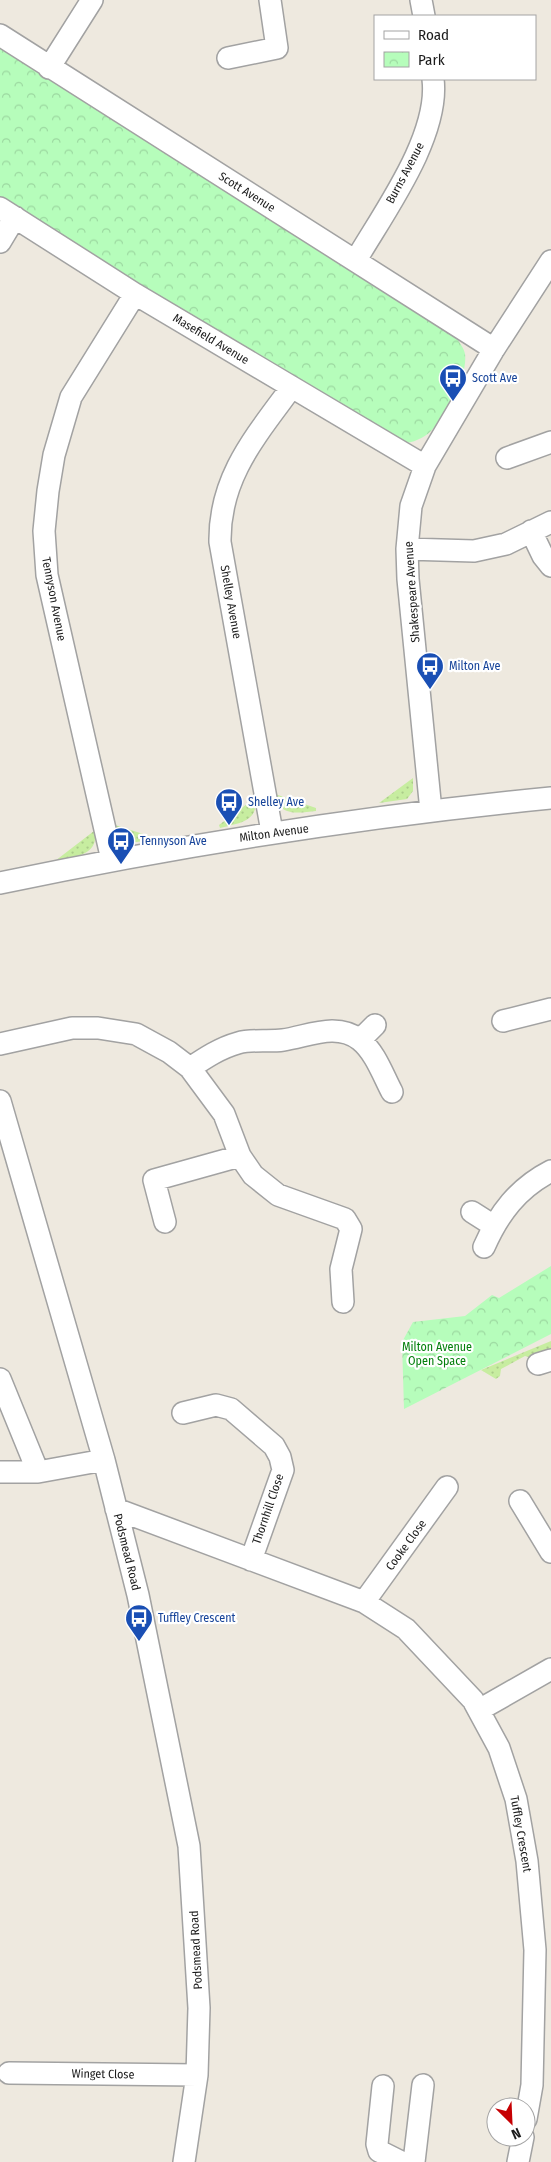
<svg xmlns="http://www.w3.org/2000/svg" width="551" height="2162" font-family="'Fira Sans Condensed',sans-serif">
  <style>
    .grass { fill: url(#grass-dots) }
    .park { fill: url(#park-crowns) }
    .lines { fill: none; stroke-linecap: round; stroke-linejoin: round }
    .minor-casing { stroke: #a2a2a2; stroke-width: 24 }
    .minor { stroke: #fff; stroke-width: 21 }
    .labels { text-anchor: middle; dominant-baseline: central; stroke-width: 4.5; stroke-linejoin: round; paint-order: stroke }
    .street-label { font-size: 12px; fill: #1b1b1b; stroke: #fff }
    .transit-label { font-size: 12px; fill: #164399; stroke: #fff; text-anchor: start }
    .park-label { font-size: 12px; fill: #037f0b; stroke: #fff }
  </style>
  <defs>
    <pattern id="grass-dots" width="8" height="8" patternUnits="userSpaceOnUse" patternTransform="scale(1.25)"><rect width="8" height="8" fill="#c7eda0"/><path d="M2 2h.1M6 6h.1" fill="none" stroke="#aacb89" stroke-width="1.8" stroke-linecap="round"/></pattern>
    <pattern id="park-crowns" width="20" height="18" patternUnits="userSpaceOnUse" patternTransform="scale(1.25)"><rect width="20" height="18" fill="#b6fdbb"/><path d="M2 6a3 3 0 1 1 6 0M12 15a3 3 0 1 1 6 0" fill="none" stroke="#9cd8a0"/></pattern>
  </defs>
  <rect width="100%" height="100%" fill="#eee9df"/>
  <!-- grass -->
  <path class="grass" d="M413 778V791L407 799 379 803Z
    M275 794 316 808V811C298 813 279 817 275 794Z
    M255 798C259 822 239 823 220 828L219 825Z
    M115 825 159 839 129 843 118 835Z
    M94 831C101 855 72 858 55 861Z
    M551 1341V1350L532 1358 525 1356 501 1369 500 1376 496 1379 481 1370Z"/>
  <!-- park -->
  <path class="park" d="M0 46 456 337C459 342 464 348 465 354 468 376 446 418 429 433 420 440 409 444 397 444L0 197Z
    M551 1266V1334L404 1409 402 1342 413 1322 465 1316 492 1295 499 1298Z"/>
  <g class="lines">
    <!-- minor casing -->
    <g class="minor-casing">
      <path id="minor" d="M421 0 424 16
        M0 35 494 349
        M228 58 277 48 270 0
        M49 68 92 0
        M0 208 135 294 425 466
        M0 242 15 217
        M356 260C384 212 440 136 433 79
        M507 458 551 442
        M531 531 543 556 551 566
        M407 549 474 551 506 544 551 522
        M431 811 408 579 407 549 411 506 425 466 494 349 551 261
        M272 832 220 542C219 478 255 437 291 388
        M112 860 47 575 44 531 48 491 54 455 71 397 135 294
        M0 883C182 845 366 816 551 798
        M503 1021 551 1009
        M360 1040 375 1025
        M0 1044 72 1028H98L136 1034 169 1052 190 1068 224 1114 240 1156 253 1175 278 1195 345 1219 351 1229 341 1269 343 1302
        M190 1068C205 1058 220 1048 238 1043 252 1039 269 1042 283 1040 309 1036 337 1022 360 1040 375 1052 383 1075 392 1092
        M0 1101 104 1460 138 1595 189 1846 199 2008 197 2075 184 2162
        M472 1212 494 1226
        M165 1222 154 1180 240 1156
        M484 1247C499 1213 518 1188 551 1171
        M538 1364 551 1360
        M0 1379 38 1472
        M183 1413 216 1405 231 1409 274 1446 280 1457 283 1470 251 1560
        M0 1472H38L104 1460
        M520 1501 551 1552
        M116 1509 364 1602 406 1629 473 1700 499 1748 516 1799 527 1861 535 1950 532 2085 526 2119
        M364 1602 447 1487
        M479 1710 551 1669
        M9 2073 197 2075
        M383 2086 377 2144 379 2151 401 2162
        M414 2162 423 2085
        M518 2162 523 2137"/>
    </g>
    <!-- minor -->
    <use href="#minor" class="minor"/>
  </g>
  <!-- icons -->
  <defs>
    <g id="bus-pin" transform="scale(1.4375)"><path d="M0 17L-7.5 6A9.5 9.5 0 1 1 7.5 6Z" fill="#1a4fb4" stroke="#fff"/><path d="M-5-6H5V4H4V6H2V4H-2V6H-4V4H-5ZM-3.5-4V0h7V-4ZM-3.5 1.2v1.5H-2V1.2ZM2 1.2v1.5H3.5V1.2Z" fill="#fff"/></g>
  </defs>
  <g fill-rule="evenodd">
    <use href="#bus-pin" x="453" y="378"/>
    <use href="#bus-pin" x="430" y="666"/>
    <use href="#bus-pin" x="229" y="802"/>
    <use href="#bus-pin" x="121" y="841"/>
    <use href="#bus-pin" x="139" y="1618"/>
  </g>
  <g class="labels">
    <!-- street labels -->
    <g class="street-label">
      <text transform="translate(405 173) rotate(-62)">Burns Avenue</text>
      <text transform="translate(247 192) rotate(32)">Scott Avenue</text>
      <text transform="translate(211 339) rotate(31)">Masefield Avenue</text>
      <text transform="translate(412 592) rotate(-94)">Shakespeare Avenue</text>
      <text transform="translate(54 599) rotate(79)">Tennyson Avenue</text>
      <text transform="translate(231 602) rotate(80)">Shelley Avenue</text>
      <text transform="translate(274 833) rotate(-8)">Milton Avenue</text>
      <text transform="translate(268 1509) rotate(-71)">Thornhill Close</text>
      <text transform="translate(406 1545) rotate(-54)">Cooke Close</text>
      <text transform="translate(127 1552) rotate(76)">Podsmead Road</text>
      <text transform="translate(521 1834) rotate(80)">Tuffley Crescent</text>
      <text transform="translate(196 1950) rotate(-93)">Podsmead Road</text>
      <text transform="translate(103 2074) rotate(1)">Winget Close</text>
    </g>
    <!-- transit labels -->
    <g class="transit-label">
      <text x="472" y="378">Scott Ave</text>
      <text x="449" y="666">Milton Ave</text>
      <text x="248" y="802">Shelley Ave</text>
      <text x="140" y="841">Tennyson Ave</text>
      <text x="158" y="1618">Tuffley Crescent</text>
    </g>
    <!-- park labels -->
    <g class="park-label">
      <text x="437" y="1347">Milton Avenue<tspan x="437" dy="14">Open Space</tspan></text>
    </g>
  </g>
  <!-- legend -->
  <rect x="374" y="15" width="162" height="65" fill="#ffffff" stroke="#a4a4a4"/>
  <rect x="384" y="31" width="25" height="8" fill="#ffffff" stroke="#a4a4a4"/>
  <text x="418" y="40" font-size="15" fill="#1b1b1b">Road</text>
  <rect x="384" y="52" width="25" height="15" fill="url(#park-crowns)" stroke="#a4a4a4"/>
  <text x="418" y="65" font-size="15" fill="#1b1b1b">Park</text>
  <!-- north arrow -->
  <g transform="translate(511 2122) rotate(156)"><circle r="24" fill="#ffffff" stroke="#a4a4a4"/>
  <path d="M0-4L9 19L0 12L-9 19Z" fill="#c60003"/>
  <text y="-8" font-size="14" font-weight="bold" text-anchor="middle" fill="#1b1b1b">N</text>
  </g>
</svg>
